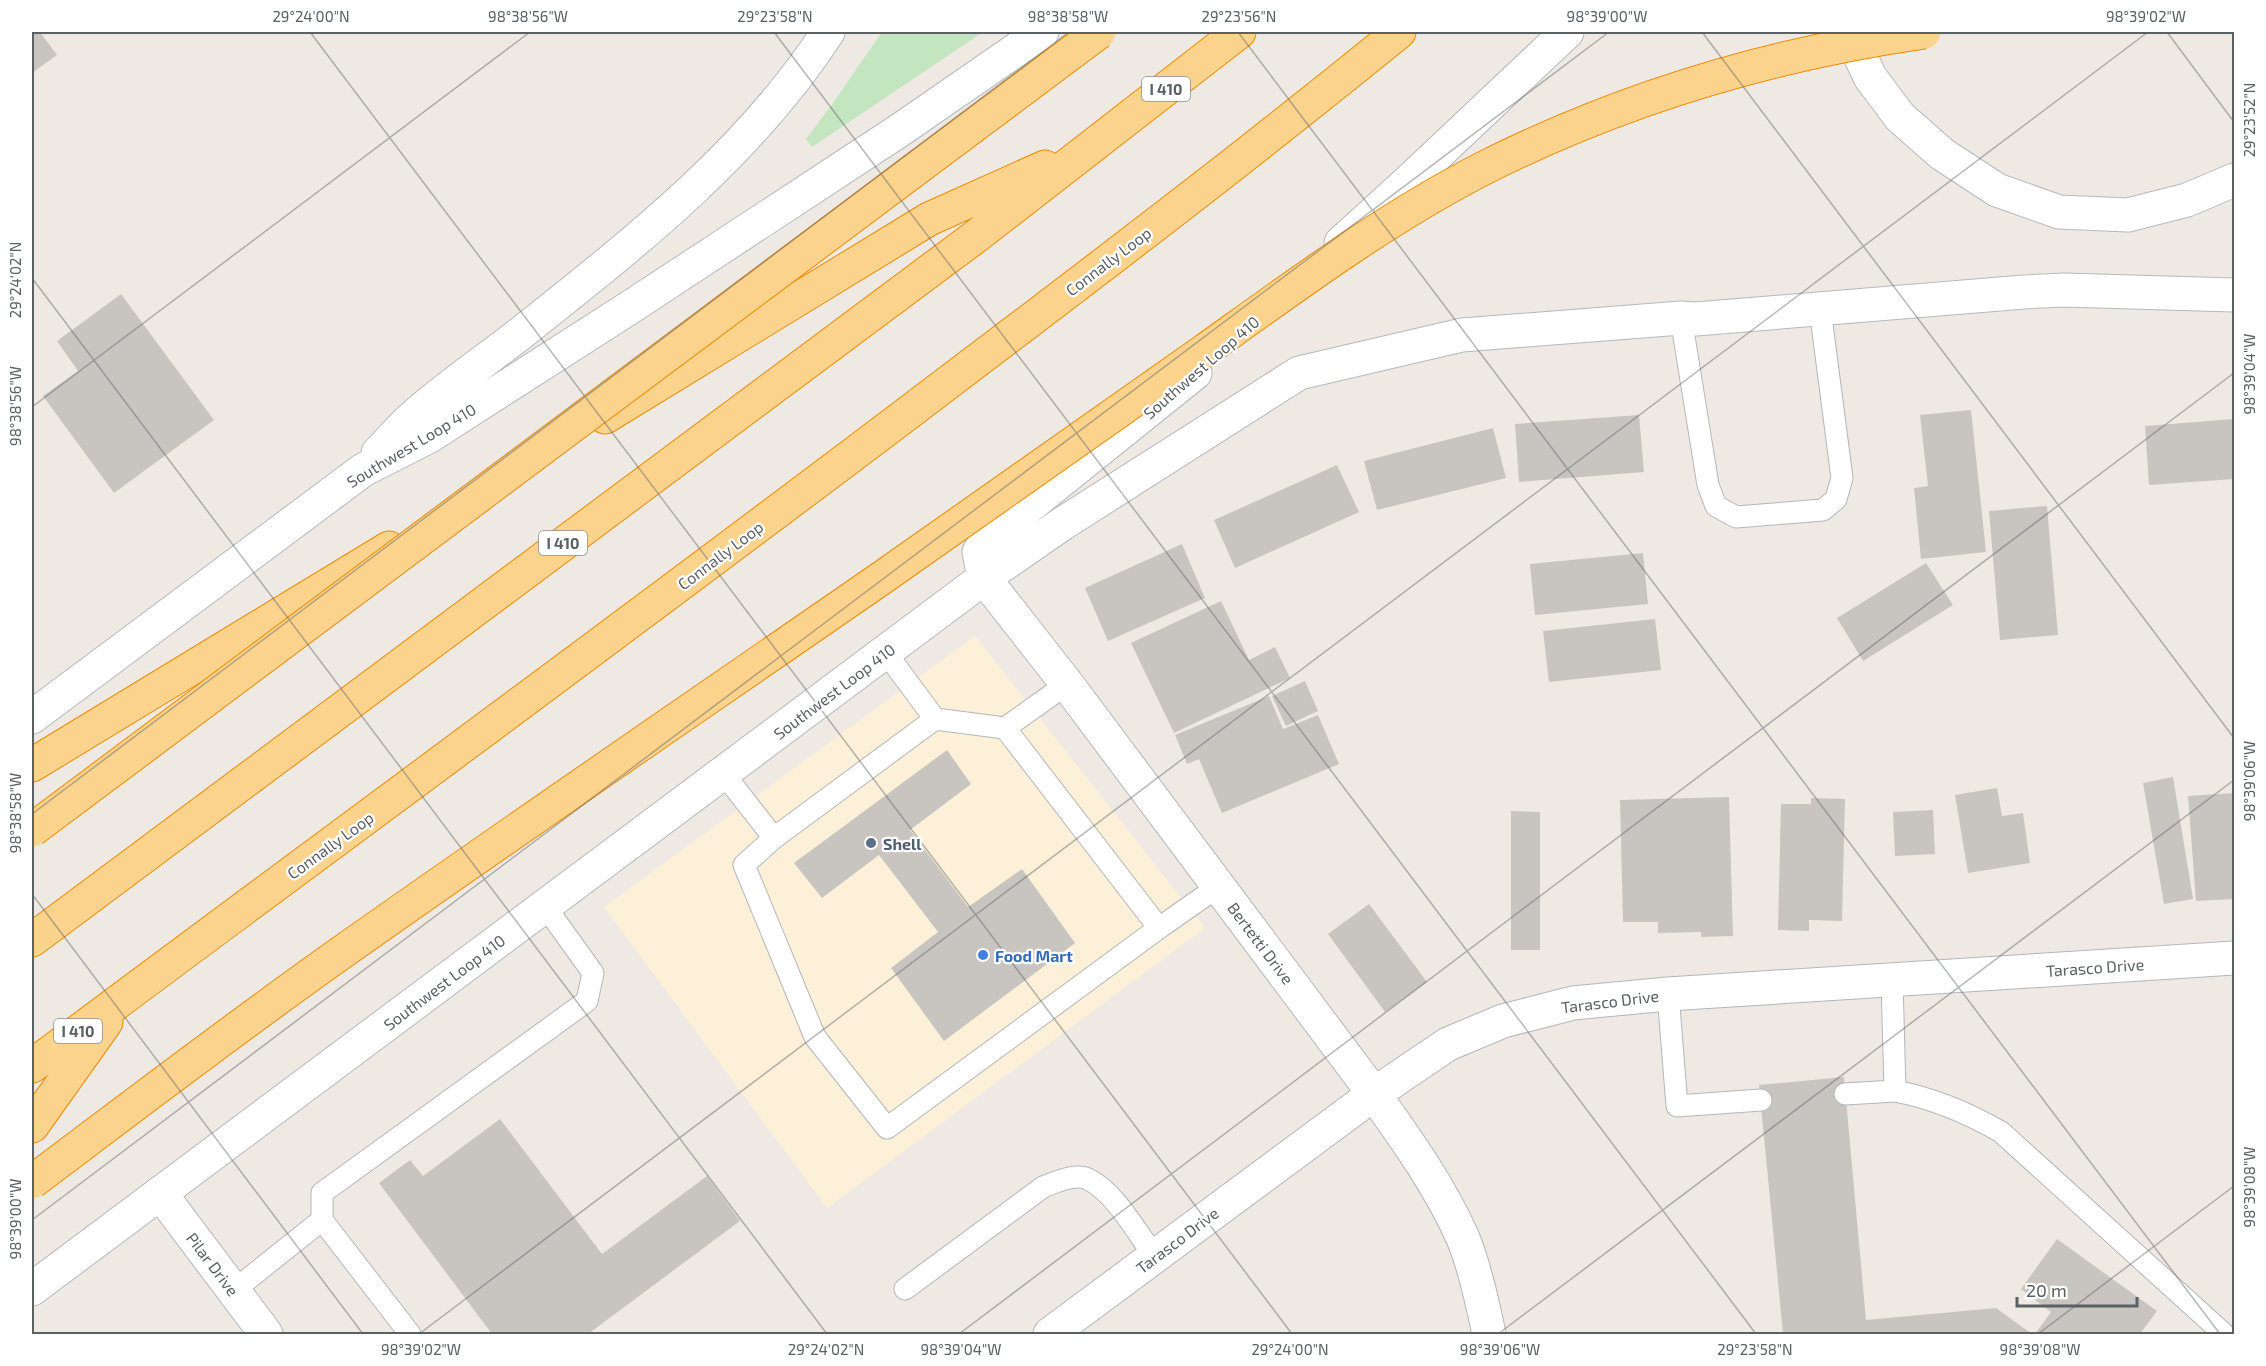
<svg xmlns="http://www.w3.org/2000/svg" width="2266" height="1366" font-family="'Exo 2',sans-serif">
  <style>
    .commercial { fill: #fdf0d8 }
    .green { fill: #c3e5bf }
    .building { fill: #c8c5c0 }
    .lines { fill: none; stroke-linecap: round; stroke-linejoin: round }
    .service-casing { stroke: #b3b6ba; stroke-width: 23 }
    .minor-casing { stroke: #b3b6ba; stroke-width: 35 }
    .secondary-casing { stroke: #b4b9bd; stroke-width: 35 }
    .motorway-casing { stroke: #ee8a02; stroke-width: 35 }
    .service { stroke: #fff; stroke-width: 21 }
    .minor { stroke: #fff; stroke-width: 33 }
    .secondary { stroke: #fff; stroke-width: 33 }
    .motorway { stroke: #fcd38c; stroke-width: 33 }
    .motorway-bridge-casing { stroke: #ee8a02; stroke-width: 35; stroke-linecap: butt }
    .motorway-bridge { stroke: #fcd38c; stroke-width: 33 }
    .ticks { fill: none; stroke: #5b6063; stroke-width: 1.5; stroke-opacity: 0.45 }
    .service-dot { fill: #5c6f8a; stroke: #fff; stroke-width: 2 }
    .shop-dot { fill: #3f7fe0; stroke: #fff; stroke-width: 2 }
    .labels { text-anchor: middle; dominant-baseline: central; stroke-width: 4.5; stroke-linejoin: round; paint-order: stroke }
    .shield { fill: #fff; stroke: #8c9092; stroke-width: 1.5 }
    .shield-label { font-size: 15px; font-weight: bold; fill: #5b6063 }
    .street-label { font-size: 16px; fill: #5b6063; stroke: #fff }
    .service-label { font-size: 16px; font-weight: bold; fill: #4e5e75; stroke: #fff; text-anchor: start }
    .shop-label { font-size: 16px; font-weight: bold; fill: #366cbe; stroke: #fff; text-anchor: start }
    .neatline { fill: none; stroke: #5b6063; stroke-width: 2 }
    .ticks-label { font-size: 15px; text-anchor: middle; fill: #5b6063 }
  </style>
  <rect width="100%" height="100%" fill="#eeeae3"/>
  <!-- commercial -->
  <path class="commercial" d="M975 636 1205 928 827 1208 604 907Z"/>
  <!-- green -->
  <path class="green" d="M882 32H983L812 147 806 139 833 103Z"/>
  <!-- building -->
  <path class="building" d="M32 32H40L57 55 32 73Z
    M121 294 214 420 114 493 43 396 78 371 57 341Z
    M1971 410 1986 552 1921 559 1914 488 1928 486 1920 415Z
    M1639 415 1644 472 1519 482 1515 424Z
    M2234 419V479L2149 485 2145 426Z
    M1493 428 1506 478 1377 510 1364 461Z
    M1337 465 1359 512 1235 568 1214 520Z
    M2047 506 2058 635 2000 640 1989 511Z
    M1182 544 1205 598 1108 641 1085 588Z
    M1643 553 1648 604 1535 615 1530 564Z
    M1926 563 1953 605 1863 661 1837 618Z
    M1221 601 1249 660 1275 647 1290 678 1174 733 1131 643Z
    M1655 619 1661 670 1549 682 1543 631Z
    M1305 681 1318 711 1286 726 1272 696Z
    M1269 696 1283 729 1318 715 1339 764 1222 813 1199 759 1187 764 1175 735Z
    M947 750 971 784 910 830 968 907 1022 869 1075 943 944 1041 891 968 938 932 879 855 822 898 794 863Z
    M2173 777 2193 899 2164 904 2143 783Z
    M1997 788 2002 816 2023 813 2030 863 1968 873 1955 795Z
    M2234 793V899L2196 901 2188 796Z
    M1729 797 1733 936 1701 937V932L1658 933V922H1623L1620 800Z
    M1811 798 1845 799 1842 921 1809 920V931L1778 930 1781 804H1811Z
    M1933 810 1935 854 1895 856 1893 812Z
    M1511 811 1540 812V950H1511Z
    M1369 904 1427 982 1385 1012 1328 934Z
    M1844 1077 1866 1320 1996 1308 2032 1334H1783L1759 1085Z
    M500 1119 602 1254 707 1176 740 1221 588 1334H492L379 1183 410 1160 423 1176Z
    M2057 1239 2157 1311 2140 1334H2035L2051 1312 2021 1289Z"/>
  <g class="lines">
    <!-- service casing -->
    <g class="service-casing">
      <path id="service" d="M1681 318 1708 485 1716 506 1736 517 1823 510 1836 499 1842 478 1820 309
        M886 653 935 719
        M1005 728 1159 928 1219 886
        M723 773 774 838 935 719 1005 728 1067 684
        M774 838 744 865 815 1037 887 1128 1159 928
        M1892 980 1895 1091C1932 1098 1968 1113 2001 1132L2224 1334
        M1668 994 1677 1106 1761 1100
        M1845 1094 1895 1091
        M322 1220 410 1334
        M905 1289 1043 1187C1056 1182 1075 1173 1088 1179 1116 1193 1137 1233 1155 1257
        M233 1291 322 1220V1193L587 1001 593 973 545 906"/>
    </g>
    <!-- minor casing -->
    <g class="minor-casing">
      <path id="minor" d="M984 578 1067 684 1374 1094C1406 1139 1439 1185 1462 1236 1474 1263 1483 1305 1489 1334
        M160 1193 266 1334
        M1050 1334 1374 1094 1448 1044 1503 1021 1573 1003 1668 994 2234 958"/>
    </g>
    <!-- secondary casing -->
    <g class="secondary-casing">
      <path id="secondary" d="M1849 32 1870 77 1900 117 1942 154 1997 190 2059 212 2128 215 2187 200 2234 180
        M1341 243 1408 182 1567 32
        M378 453C390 441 400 428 413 417 447 387 485 361 521 333 633 244 749 154 828 32
        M984 578 979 552 986 541 1195 373
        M32 717 363 470 428 437 629 308 900 130 1042 32
        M32 1289 984 578 1062 524 1299 373 1462 335 1681 318 1696 319 2024 292 2064 290 2234 295"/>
    </g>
    <!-- motorway casing -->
    <g class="motorway-casing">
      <path id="motorway" d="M605 417 929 219 1045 167
        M32 765 389 548
        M32 940 979 234 1239 32
        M32 1066C333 841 637 619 937 391 1093 273 1248 155 1399 32
        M32 1126 106 1022"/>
    </g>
    <!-- service -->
    <use href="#service" class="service"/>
    <!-- minor -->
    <use href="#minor" class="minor"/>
    <!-- secondary -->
    <use href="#secondary" class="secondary"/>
    <!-- motorway -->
    <use href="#motorway" class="motorway"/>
    <!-- motorway-bridge casing -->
    <g class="motorway-bridge-casing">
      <path id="motorway-bridge" d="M32 830 1099 32
        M32 1182C133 1106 235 1028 338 955 519 827 701 703 883 577 990 502 1097 427 1204 351 1295 286 1386 218 1486 167 1624 98 1772 54 1924 32"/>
    </g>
    <!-- motorway-bridge -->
    <use href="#motorway-bridge" class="motorway-bridge"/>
  </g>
  <!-- ticks -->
  <path class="ticks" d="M310 32 1292 1334M774 32 1756 1334M1238 32 2220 1334M1702 32 2234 738M2167 32 2234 122M32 278 827 1334M32 407 530 32M32 814 1069 32M32 894 363 1334M32 1220 1609 32M419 1334 2148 32M959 1334 2234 373M1498 1334 2234 780M2038 1334 2234 1186"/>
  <!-- markers -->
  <circle class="service-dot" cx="871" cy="843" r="6"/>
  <circle class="shop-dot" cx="983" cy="955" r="6"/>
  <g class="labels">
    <!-- shield labels -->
    <g class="shield">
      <rect x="1142" y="77" width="48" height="24" rx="4.5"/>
      <rect x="539" y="531" width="48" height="24" rx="4.5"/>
      <rect x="54" y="1019" width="48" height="24" rx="4.5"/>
    </g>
    <g class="shield-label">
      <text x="1166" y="89">I 410</text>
      <text x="563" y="543">I 410</text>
      <text x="78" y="1031">I 410</text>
    </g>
    <!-- street labels -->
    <g class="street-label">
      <text transform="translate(1108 261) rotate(-37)">Connally Loop</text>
      <text transform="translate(1201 367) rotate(-41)">Southwest Loop 410</text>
      <text transform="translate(411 445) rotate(-31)">Southwest Loop 410</text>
      <text transform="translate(720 555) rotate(-37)">Connally Loop</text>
      <text transform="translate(834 691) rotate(-37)">Southwest Loop 410</text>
      <text transform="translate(330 845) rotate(-36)">Connally Loop</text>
      <text transform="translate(1261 943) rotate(53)">Bertetti Drive</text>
      <text transform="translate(2095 967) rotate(-4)">Tarasco Drive</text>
      <text transform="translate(444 982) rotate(-37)">Southwest Loop 410</text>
      <text transform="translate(1610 1001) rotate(-7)">Tarasco Drive</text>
      <text transform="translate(1177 1240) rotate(-37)">Tarasco Drive</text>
      <text transform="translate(213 1264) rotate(53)">Pilar Drive</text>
    </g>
    <!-- service labels -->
    <g class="service-label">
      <text x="883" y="843">Shell</text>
    </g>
    <!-- shop labels -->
    <g class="shop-label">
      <text x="995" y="955">Food Mart</text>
    </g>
  </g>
  <!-- border -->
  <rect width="2266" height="1366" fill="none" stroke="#ffffff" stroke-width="66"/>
  <!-- scale -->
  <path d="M2017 1297v9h120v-9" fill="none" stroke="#5b6063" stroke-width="3"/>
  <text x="2026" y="1297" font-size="18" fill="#5b6063" stroke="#ffffff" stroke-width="4.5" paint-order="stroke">20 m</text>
  <rect x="33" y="33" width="2200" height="1300" class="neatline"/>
  <g class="ticks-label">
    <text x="311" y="22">29°24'00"N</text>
    <text x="528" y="22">98°38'56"W</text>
    <text x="775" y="22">29°23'58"N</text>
    <text x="1068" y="22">98°38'58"W</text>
    <text x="1239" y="22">29°23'56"N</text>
    <text x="1607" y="22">98°39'00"W</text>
    <text x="2146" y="22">98°39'02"W</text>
    <text transform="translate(2250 120) rotate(-90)" y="5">29°23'52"N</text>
    <text transform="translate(16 280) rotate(-90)" y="5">29°24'02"N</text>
    <text transform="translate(2250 374) rotate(-90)" y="5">98°39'04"W</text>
    <text transform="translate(16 406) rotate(-90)" y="5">98°38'56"W</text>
    <text transform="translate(2250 781) rotate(-90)" y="5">98°39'06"W</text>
    <text transform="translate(16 813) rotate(-90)" y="5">98°38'58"W</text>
    <text transform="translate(2250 1187) rotate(-90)" y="5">98°39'08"W</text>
    <text transform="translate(16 1219) rotate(-90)" y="5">98°39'00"W</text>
    <text x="421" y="1355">98°39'02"W</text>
    <text x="826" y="1355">29°24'02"N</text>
    <text x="961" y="1355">98°39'04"W</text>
    <text x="1290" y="1355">29°24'00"N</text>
    <text x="1500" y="1355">98°39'06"W</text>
    <text x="1755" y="1355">29°23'58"N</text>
    <text x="2040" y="1355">98°39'08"W</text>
  </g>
</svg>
